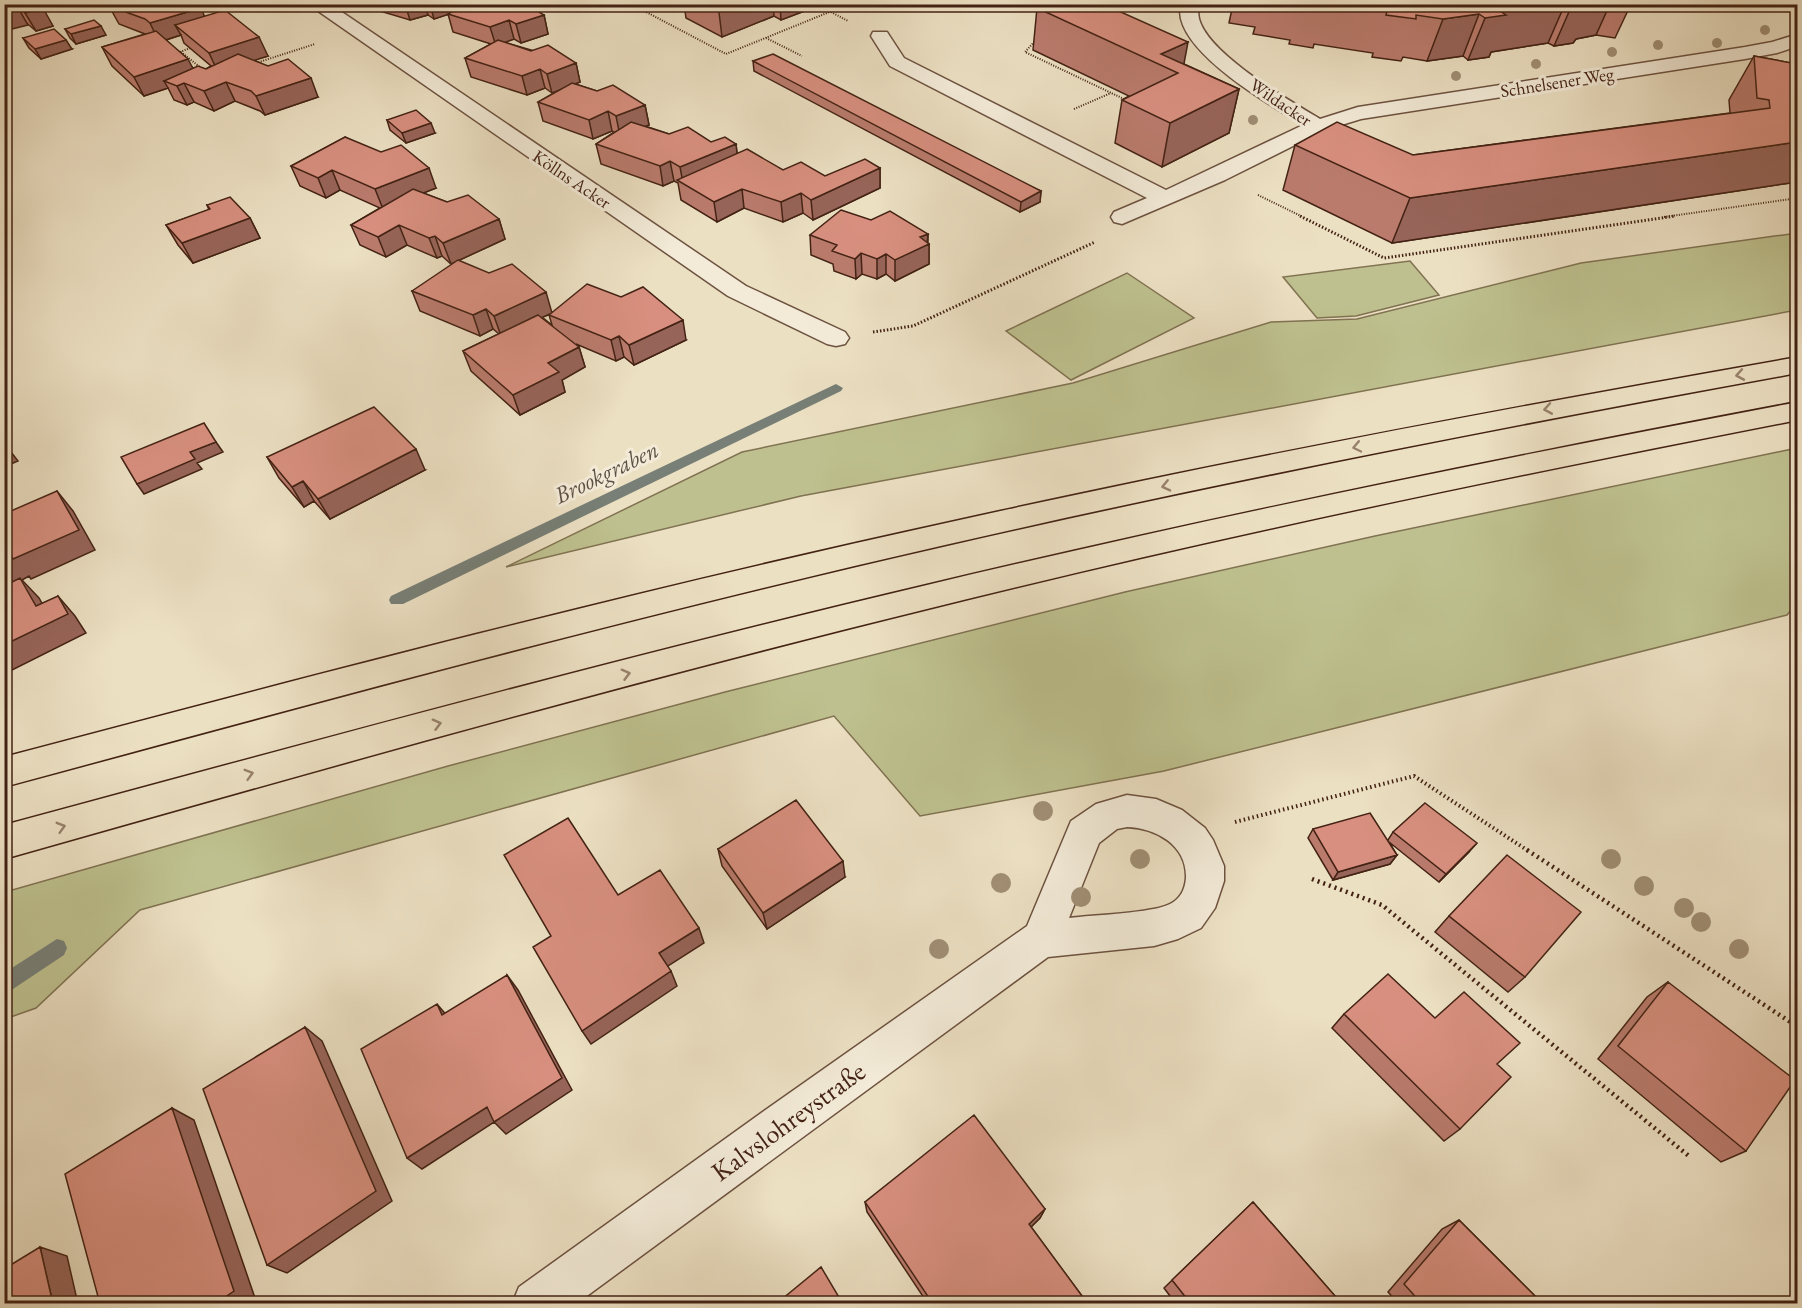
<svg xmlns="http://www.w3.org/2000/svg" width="1802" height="1308" font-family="'EB Garamond',serif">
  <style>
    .green { fill: #bec18f; stroke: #807252; stroke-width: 1.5 }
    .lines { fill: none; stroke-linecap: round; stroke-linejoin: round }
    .stream { fill: #777f76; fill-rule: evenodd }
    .minor-casing { stroke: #6d5240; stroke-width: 3 }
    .highway-casing { stroke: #432214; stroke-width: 3 }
    .path-far3 { stroke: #432214; stroke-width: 2; stroke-dasharray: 1 1.5; stroke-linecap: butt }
    .path-far2 { stroke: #432214; stroke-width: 3; stroke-dasharray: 1.5 2; stroke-linecap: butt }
    .path-far1 { stroke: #432214; stroke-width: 4; stroke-dasharray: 1.5 3; stroke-linecap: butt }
    .path { stroke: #432214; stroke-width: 4.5; stroke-dasharray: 2 4; stroke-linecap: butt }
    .minor { fill: #f3ebd8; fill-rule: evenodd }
    .highway { fill: #ece0c3; fill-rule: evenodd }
    .tree { fill: #a08e74 }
    .wall { fill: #ba7b6d; stroke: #432214; stroke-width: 1.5; fill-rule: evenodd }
    .shaded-wall { fill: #976459; stroke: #432214; stroke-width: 1.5 }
    .building { fill: #d88f7f; stroke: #432214; stroke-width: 1.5 }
    .oneway { stroke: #98816c }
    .labels { text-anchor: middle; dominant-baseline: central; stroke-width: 6; stroke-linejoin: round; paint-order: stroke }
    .far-street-label { font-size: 18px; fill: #432214; stroke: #f3ebd8 }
    .water-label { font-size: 24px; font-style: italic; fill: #5d5045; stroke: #f3ebd8 }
    .near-street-label { font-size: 27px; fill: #432214; stroke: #f3ebd8 }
  </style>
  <rect width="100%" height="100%" fill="#ece0c3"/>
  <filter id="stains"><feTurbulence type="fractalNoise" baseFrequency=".00333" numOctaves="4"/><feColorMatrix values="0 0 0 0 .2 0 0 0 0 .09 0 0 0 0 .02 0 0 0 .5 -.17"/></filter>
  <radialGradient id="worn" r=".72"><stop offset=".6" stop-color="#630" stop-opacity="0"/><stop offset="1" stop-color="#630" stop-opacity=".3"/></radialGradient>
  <!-- green -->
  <path class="green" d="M1797 233V310L801 496 506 567 742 452 1073 383 1271 322 1357 319 1581 263Z
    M1410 261 1439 295 1356 316 1317 318 1283 277Z
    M1127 273 1194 318 1071 380 1006 331Z
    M1797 448V603L1787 615 1164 771 920 816 834 716 140 910 36 1008 5 1019V892L448 766 725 692 1125 592 1375 536Z"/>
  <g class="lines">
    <!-- stream -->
    <path class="stream" d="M836 384 843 388 841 391 403 604H391L389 600 391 596Z
      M57 939 64 941 67 948 64 955 4 995V973Z"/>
    <!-- minor casing -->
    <g class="minor-casing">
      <path id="minor" d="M308 4H330L746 286 845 332 849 338 845 344 836 346 827 344 728 296Z
        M1180 4H1198C1198 9 1198 14 1199 19 1209 55 1289 100 1320 119L1358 107 1745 47 1772 42 1798 34V46L1777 53 1745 59 1361 119 1325 130 1225 180 1122 224 1114 222 1111 217 1114 212 1147 198 890 66 871 36 873 32H887L904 58 1166 190 1303 125C1268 104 1191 59 1181 19 1180 14 1180 9 1180 4Z
        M1127 795 1156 799 1182 810 1205 828 1213 840 1224 866V881L1215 908 1201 928 1178 939 1154 946 1048 957 576 1304H512L519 1287 764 1111 1027 926 1071 821 1096 804ZM1127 827C1156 828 1187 845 1186 878 1185 890 1180 899 1170 904 1153 913 1092 915 1069 918L1099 843 1117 829Z"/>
    </g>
    <!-- highway casing -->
    <g class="highway-casing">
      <path id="highway" d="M1798 357V373C1512 425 1228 480 945 545 629 617 317 702 4 787V757C317 674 630 592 946 523 1228 460 1512 407 1798 357Z
        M1798 402V420C1506 477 1215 537 927 609 618 685 311 772 4 859V825C311 742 618 658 927 585 1216 516 1506 457 1798 402Z"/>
    </g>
    <!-- path-far3 -->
    <path class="path-far3" d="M631 4 726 54 849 4
      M831 12 848 21
      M766 38 802 56
      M1036 40 1025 52 1126 100
      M180 52 190 48
      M181 52 201 68
      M256 63 315 44
      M1074 109 1111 93
      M1258 195 1303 217
      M1664 217 1798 198"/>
    <!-- path-far2 -->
    <path class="path-far2" d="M1300 216 1384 258 1675 216
      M873 332 913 326 1095 242"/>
    <!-- path-far1 -->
    <path class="path-far1" d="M1235 822 1414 776 1530 852"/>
    <!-- path -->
    <path class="path" d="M1527 850 1798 1027
      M1312 879 1382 905 1690 1157"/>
    <!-- minor -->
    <use href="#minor" class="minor"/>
    <!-- highway -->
    <use href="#highway" class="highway"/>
  </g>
  <!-- trees -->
  <g class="tree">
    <circle cx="1765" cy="30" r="5"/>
    <circle cx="1717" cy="43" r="5"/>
    <circle cx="1658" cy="45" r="5"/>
    <circle cx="1612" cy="52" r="5"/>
    <circle cx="1536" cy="64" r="5"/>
    <circle cx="1456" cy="76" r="5"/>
    <circle cx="1253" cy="120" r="5"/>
    <circle cx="1043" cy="811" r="10"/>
    <circle cx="1140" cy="859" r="10"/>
    <circle cx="1611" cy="859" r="10"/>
    <circle cx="1001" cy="883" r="10"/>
    <circle cx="1644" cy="886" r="10"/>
    <circle cx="1081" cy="897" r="10"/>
    <circle cx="1684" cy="908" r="10"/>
    <circle cx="1701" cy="922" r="10"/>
    <circle cx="939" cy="949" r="10"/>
    <circle cx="1739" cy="949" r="10"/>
  </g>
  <!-- wall -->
  <path class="wall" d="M4 4H39L53 26 36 31Z
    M365 4H461V7L544 15 548 34 521 43 514 39 504 42 576 63 580 82 575 84 597 91 645 105 649 125 645 126 669 134 711 142 736 144 737 153 783 170 825 176 880 168V188L813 220 803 213 783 222 744 208 717 222 681 200 678 183 674 181 663 186 601 164 596 144 614 132 612 131 593 139 543 121 538 102 559 90 552 93 545 88 527 95 471 77 465 58 491 44 453 32 448 14 434 19 428 15 410 20 366 7Z
    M684 4H823L781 20 774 16 722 37 686 18Z
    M1233 4H1631L1615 38 1596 35 1576 39 1573 43 1554 46 1548 43 1491 52 1489 57 1468 60 1463 56 1427 61 1403 57 1401 61 1372 57 1373 53 1314 44 1313 48 1289 44 1290 40 1253 34 1255 27 1229 23Z
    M109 6 204 16 268 56 254 60 318 97 265 115 260 111 235 101 214 111 194 102 187 105 174 100 168 88 144 96 112 66 102 47 145 34 119 24ZM181 35 184 43 211 66 206 69 193 68 166 40Z
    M1106 6 1184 64 1239 89 1229 133 1162 167 1115 143 1122 100 1129 96 1033 50 1037 8Z
    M65 29 106 35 76 44 70 38Z
    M23 38 72 49 41 59 29 48Z
    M1754 56 1797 64V182L1392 243 1283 190 1295 145 1413 155 1730 113 1729 100Z
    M753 61 1041 191 1040 202 1020 212 754 71Z
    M387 120 435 133 406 143 390 130Z
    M345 137 436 188 423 193 447 202 499 219 505 239 451 264 442 256 437 258 407 245 386 257 360 245 351 225 380 208 340 190 326 198 300 186 291 166Z
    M207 205 250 218 260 238 193 263 178 245 166 225 209 210Z
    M871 220 928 234V243L929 244V264L895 281 886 274 877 279 862 274 856 279 834 271 833 264 811 255 810 235Z
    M412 291 552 312 686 340 634 365 624 357 616 361 576 344 579 347 585 367 562 380 565 392 520 415 471 371 463 351 499 334 493 329 480 336 420 311ZM551 314 549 315 552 325 542 317Z
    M267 457 425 470 330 519 314 501 304 507 279 478Z
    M1313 829 1388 840 1393 832 1469 852 1439 882 1389 842 1397 855 1390 864 1333 880 1308 838Z
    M718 849 845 877 767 929 722 866Z
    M1449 916 1525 977 1508 992 1435 932Z
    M1668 982 1746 1151 1721 1162 1598 1059 1647 997Z
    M1344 1014 1435 1018 1497 1064 1460 1129 1444 1141 1332 1028Z
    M865 1202 1045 1209 1040 1218 1031 1227 1082 1296 1076 1304H928L867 1212Z
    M1253 1202 1342 1304H1176L1164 1288Z
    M1459 1220 1543 1304H1399L1388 1292 1442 1229Z"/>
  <!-- shaded-wall -->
  <path class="shaded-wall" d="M405 4H425L428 15 410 20Z
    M430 4H461L462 10 434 19Z
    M718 4H773L774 16 722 37Z
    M780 4H823L781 20Z
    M1544 4H1565L1548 43 1491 52 1489 57 1468 60 1485 18 1500 11Z
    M1610 4 1596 35 1576 39 1573 43 1554 46 1572 5Z
    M17 6 28 25 4 31V10Z
    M43 8 53 26 36 31 25 13Z
    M201 8 209 27 175 25 181 35 159 42 150 23Z
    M1479 14 1463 56 1427 61 1443 19Z
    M544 15 548 34 521 43 516 24Z
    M509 20 514 39 496 46 490 27Z
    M101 26 106 35 76 44 71 34Z
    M259 37 268 56 218 72 209 53Z
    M66 40 72 49 41 59 35 49Z
    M1188 42 1180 85 1178 73 1161 54Z
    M188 59 198 78 164 81 168 88 144 96 134 77Z
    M576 63 580 82 552 93 547 74Z
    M540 69 545 88 527 95 522 76Z
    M311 78 318 97 265 115 256 96Z
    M226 82 235 101 214 111 204 91Z
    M184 83 194 102 187 105 177 86Z
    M1239 89 1229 133 1162 167 1170 123Z
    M645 105 649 125 620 136 616 116Z
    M608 111 612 131 593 139 589 120Z
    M431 123 435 133 406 143 402 133Z
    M1797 142V182L1392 243 1410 198Z
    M736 144 738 163 683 183 680 167Z
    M670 161 674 181 663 186 660 166Z
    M429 168 436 188 383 209 375 189Z
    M880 168V188L813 220 811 200Z
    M332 170 340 190 326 198 318 178Z
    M742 189 744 208 717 222 714 202Z
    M1041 191 1040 202 1020 212 1021 202Z
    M801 193 803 213 783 222 781 202Z
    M250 218 260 238 193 263 182 243Z
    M499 219 505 239 451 264 443 243Z
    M399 225 407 245 386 257 378 237Z
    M928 234 927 245 929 244V264L895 281V260L920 237Z
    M435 236 442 256 437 258 429 238Z
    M861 253 862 274 856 279 855 259Z
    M886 254V274L877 279V259Z
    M546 292 552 313 501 336 494 316Z
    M486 309 493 329 480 336 473 315Z
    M683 320 686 340 634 365 629 345Z
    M619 336 624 357 616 361 611 340Z
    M579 347 585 367 562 380 565 392 520 415 513 395 548 363Z
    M216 442 223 452 197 463 202 469 144 494 137 484 190 452Z
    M4 443 18 461 4 467Z
    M416 449 425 470 330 519 318 499Z
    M303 481 314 501 304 507 292 487Z
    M57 491 73 511 95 550 31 579 29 576 22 580 39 598 52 621 58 596 75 616 86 633 4 674V645L36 606 4 588V559Z
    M1477 843 1469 852 1439 882 1446 874Z
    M1397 855 1390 864 1333 880 1338 872Z
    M843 861 845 877 767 929 763 913Z
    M699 928 704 943 665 968 659 953Z
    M671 971 677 986 591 1044 582 1031Z
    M507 975 518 990 572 1090 506 1134 494 1122Z
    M437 1004 449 1018 442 1015Z
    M305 1027 322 1041 392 1201 287 1273 267 1265Z
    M487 1107 499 1119 422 1169 407 1158Z
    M172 1108 194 1120 255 1298 247 1304H215Z
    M1045 1209 1040 1218 1025 1233 1029 1224Z
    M40 1247 67 1256 78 1304H53Z"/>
  <!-- building -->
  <path class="building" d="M4 4H39L43 8 25 13 17 6 4 10Z
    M112 4H196L201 8 150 23 145 19 109 6Z
    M465 4H526L544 15 516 24 509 20 490 27 448 14Z
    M1046 4H1103L1188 42 1161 54 1239 89 1170 123 1122 100 1178 73 1037 8Z
    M1343 4H1544L1500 11 1506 15 1485 18 1479 14 1443 19 1416 15V19L1386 15 1387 11Z
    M225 10 259 37 209 53 175 25Z
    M94 20 101 26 71 34 65 29Z
    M54 29 66 40 35 49 23 38Z
    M156 31 188 59 134 77 102 47Z
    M498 40 531 51 548 45 576 63 547 74 540 69 522 76 465 58Z
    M238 54 268 66 288 59 311 78 256 96 251 91 226 82 204 91 184 83 177 86 164 81 198 66 206 69Z
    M773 54 1041 191 1021 202 753 61Z
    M1754 56 1797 64V142L1410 198 1295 145 1337 122 1413 155 1770 108 1769 100 1757 98Z
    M572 83 597 91 613 85 645 105 616 116 608 111 589 120 538 102Z
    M416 110 431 123 402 133 387 120Z
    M631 122 669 134 688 127 711 142 725 137 736 144 680 167 670 161 660 166 596 144Z
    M345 137 381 152 401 145 429 168 375 189 332 170 318 178 291 166Z
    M747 149 783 170 801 162 825 176 865 159 880 168 811 200 801 193 781 202 742 189 714 202 677 180Z
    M413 189 447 202 468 195 499 219 443 243 435 236 429 238 399 225 378 237 351 225Z
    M230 197 250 218 182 243 166 225 210 209 207 205Z
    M841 210 871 220 890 211 928 234 920 237 929 244 895 260 886 254 877 259 861 253 855 259 832 251 837 245 810 235Z
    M458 260 489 273 512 264 546 292 494 316 486 309 473 315 412 291Z
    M587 284 621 297 643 287 683 320 629 345 619 336 611 340 549 315Z
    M538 315 579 347 548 363 559 372 513 395 463 351Z
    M374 407 416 449 318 499 303 481 292 487 267 457Z
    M204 423 216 442 190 452 195 459 137 484 121 457Z
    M57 491 79 530 13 559 11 556 4 559V514Z
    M20 578 36 606 58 596 68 614 4 645V586Z
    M796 800 843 861 763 913 718 849Z
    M1425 803 1477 843 1446 874 1393 832Z
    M1370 813 1397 855 1338 872 1313 829Z
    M568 818 618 895 660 870 699 928 659 953 671 971 582 1031 533 947 551 936 504 855Z
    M1507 855 1581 912 1525 977 1449 916Z
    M1388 974 1435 1018 1464 992 1520 1043 1497 1064 1511 1077 1460 1129 1344 1014Z
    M507 975 562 1078 494 1122 487 1107 407 1158 361 1049 437 1004 442 1015Z
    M1668 982 1795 1080 1746 1151 1618 1046Z
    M305 1027 376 1191 267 1265 203 1089Z
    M172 1108 234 1291 215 1304H100L65 1174Z
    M974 1115 1045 1209 1029 1224 1082 1296 1074 1304H933L865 1202Z
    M1253 1202 1342 1304H1191L1172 1280Z
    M1459 1220 1543 1304H1422L1404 1284Z
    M40 1247 53 1304H4V1269Z
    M821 1267 843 1304H776Z"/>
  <!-- one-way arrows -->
  <defs><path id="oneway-chevron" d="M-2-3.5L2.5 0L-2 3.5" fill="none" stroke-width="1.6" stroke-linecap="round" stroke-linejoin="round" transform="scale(1.5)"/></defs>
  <g class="oneway">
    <use href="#oneway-chevron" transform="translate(1740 375) rotate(170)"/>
    <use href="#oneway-chevron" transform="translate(1548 409) rotate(170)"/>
    <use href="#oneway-chevron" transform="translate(1357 447) rotate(168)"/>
    <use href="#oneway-chevron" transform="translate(1166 486) rotate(167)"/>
    <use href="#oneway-chevron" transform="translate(626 674) rotate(-15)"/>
    <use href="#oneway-chevron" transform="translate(437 724) rotate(-15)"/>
    <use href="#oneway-chevron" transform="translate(249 774) rotate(-16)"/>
    <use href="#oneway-chevron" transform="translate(61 827) rotate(-16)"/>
  </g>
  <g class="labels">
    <!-- far-street labels -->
    <g class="far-street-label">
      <text transform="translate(1557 82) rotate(-9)">Schnelsener Weg</text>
      <text transform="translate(1281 102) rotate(34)">Wildacker</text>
      <text transform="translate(572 179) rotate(34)">Köllns Acker</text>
    </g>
    <!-- water labels -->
    <g class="water-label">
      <text transform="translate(606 472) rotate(-26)">Brookgraben</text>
    </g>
    <!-- near-street labels -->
    <g class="near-street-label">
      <text transform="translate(788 1121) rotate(-36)">Kalvslohreystraße</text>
    </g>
  </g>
  <!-- margin -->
  <rect width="1802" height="1308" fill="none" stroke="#ece0c3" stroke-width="24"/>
  <rect x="6" y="6" width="1790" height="1296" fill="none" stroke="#432214" stroke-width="3"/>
  <rect x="12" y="12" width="1778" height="1284" fill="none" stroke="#432214" stroke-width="1.5"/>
  <rect width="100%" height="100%" filter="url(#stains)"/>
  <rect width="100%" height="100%" fill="url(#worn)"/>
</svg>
